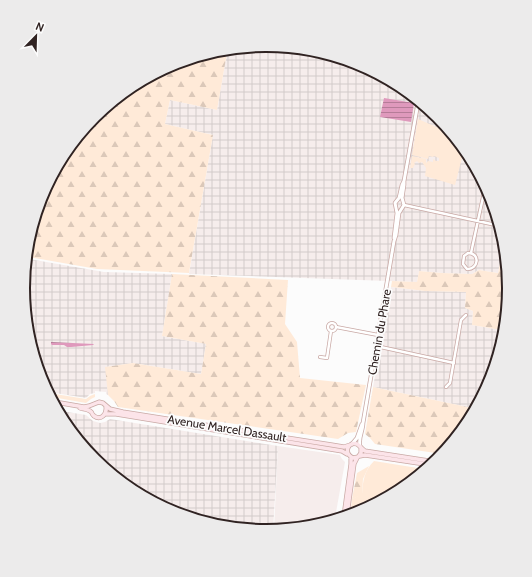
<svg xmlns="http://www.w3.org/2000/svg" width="532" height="577" font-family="Cabin,sans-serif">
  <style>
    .built { fill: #f6edec }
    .industrial { fill: url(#industrial-grid) }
    .grass { fill: #ffead8 }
    .forest { fill: url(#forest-firs) }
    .water { fill: url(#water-rules) }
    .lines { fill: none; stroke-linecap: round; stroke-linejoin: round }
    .minor-casing { stroke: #c9a9a5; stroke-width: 4 }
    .tertiary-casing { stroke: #c9a9a5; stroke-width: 4.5 }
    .secondary-casing { stroke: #c9a9a5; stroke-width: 5 }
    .minor { stroke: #fff; stroke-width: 2.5 }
    .tertiary { stroke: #fff; stroke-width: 3 }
    .secondary { stroke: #fce4e9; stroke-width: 3.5 }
    .labels { text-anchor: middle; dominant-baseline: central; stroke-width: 3.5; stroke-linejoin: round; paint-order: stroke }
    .street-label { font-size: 12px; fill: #302322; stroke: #fcfcfc }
    .rim { fill: none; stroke: #302322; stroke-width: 2 }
  </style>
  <defs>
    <pattern id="industrial-grid" width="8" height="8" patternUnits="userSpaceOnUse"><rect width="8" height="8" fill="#f6edec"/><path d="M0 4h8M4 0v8" fill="none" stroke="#d3cbca"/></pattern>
    <pattern id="forest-firs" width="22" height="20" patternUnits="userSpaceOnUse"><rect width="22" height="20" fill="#ffead8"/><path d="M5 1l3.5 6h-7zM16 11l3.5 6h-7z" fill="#dbc8b9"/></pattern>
    <pattern id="water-rules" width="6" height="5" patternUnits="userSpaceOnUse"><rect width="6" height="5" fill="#df99bc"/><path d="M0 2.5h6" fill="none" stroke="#b57c98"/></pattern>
  </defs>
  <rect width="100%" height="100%" fill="#fcfcfc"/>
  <!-- built -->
  <path class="built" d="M278 446 340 455 342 459 345 462 335 518 274 530Z"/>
  <!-- industrial -->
  <path class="industrial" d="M266 46 359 64 438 117 491 196 502 253 498 273 479 270 472 274 442 273 419 271 417 282 189 274 213 135 165 124 170 100 217 110 227 53Z
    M29 259 104 272 172 274 162 336 206 344 201 374 133 363 106 367 108 395 106 394V392L95 391V393L90 394 86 398 49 392 41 381 23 288Z
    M391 287 425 291 466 292 465 308 473 311 472 325 501 330 490 382 472 408 373 387Z
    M61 411 86 415 93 421 100 423 105 422 110 419 278 446 273 530 266 531 173 513 94 460Z"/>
  <!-- grass -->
  <path class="grass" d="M418 119 448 132 463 154 455 185 425 176 426 168 422 162 419 163 417 161 414 163 415 164 413 168H410L412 156 426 159V163L428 161 433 162V159L436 161H439V158L434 156 433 157 429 156 428 159 412 155Z
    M49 393 86 399 90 396 95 394V397L91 399 86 403 52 397Z
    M374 461 424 469 359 513 350 515 352 499 362 494C363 481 364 471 374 461Z"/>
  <!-- forest -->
  <path class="forest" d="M227 53 217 110 170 100 165 124 213 135 189 273 97 269 29 257 42 195 94 117 173 64Z
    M502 253 509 289 501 330 472 325 473 311 465 308 466 292 425 291 391 287 392 281 417 282 419 271 442 273 472 274 479 270 498 273Z
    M172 274 288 280 285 324 297 342 300 378 366 385 356 432 348 433 338 439 118 407 114 401 108 395 105 367 133 363 201 374 206 344 162 336Z
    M373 387 472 408 442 454 375 444 370 438 365 434Z
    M369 466 363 479 362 495 352 499 357 473Z"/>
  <!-- water -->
  <path class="water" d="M384 98 414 103 411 122 380 117Z
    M51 342 94 344 93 345 71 347H67L64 345H52L51 344Z"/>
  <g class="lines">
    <!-- minor casing -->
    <g class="minor-casing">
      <path id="minor" d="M404 205 496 225
        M468 253C481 253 478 270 467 269L463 264 464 256Z
        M471 253 485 188
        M328 327a4 4 0 1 1 8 0a4 4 0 1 1-8 0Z
        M336 327 378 335
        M376 346 454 363
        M320 357 327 358 331 331
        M446 387 450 383 461 320 466 315"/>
    </g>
    <!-- tertiary casing -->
    <g class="tertiary-casing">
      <path id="tertiary" d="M394 238 397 213 395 203 399 198 402 185 404 181
        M352 444 357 438 362 424
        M360 446C358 438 363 431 363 423L383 306 394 241 396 235 399 213 404 205 402 198 404 185V181L418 103"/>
    </g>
    <!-- secondary casing -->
    <g class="secondary-casing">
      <path id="secondary" d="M55 402 84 407 89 406 99 402 103 403 110 409 123 412 332 445 344 447 350 445
        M80 408C83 409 87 409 90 411 94 414 90 412 94 416 101 421 107 414 106 407
        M106 414H116L342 451 347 454
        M361 448V453L358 457 353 458C343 453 348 441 357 444 360 446 362 449 365 451L436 462
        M360 456 365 455 431 465
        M347 515 354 464 357 458
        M344 516 351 464V457"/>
    </g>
    <!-- minor -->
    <use href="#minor" class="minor"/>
    <!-- tertiary -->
    <use href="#tertiary" class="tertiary"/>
    <!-- secondary -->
    <use href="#secondary" class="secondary"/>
  </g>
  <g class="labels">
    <!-- street labels -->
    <g class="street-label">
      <text transform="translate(379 332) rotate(-80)">Chemin du Phare</text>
      <text transform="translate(227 428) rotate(9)">Avenue Marcel Dassault</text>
    </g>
  </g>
  <!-- crop -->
  <path d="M0 0H532V577H0ZM30 288a236 236 0 1 1 472 0a236 236 0 1 1-472 0Z" fill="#ecebeb" fill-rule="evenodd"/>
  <path class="rim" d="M30 288a236 236 0 1 1 472 0a236 236 0 1 1-472 0Z"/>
  <!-- north arrow -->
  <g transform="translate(36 36) rotate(23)" stroke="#fcfcfc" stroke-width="3" paint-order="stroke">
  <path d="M0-3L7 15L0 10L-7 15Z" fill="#302322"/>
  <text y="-6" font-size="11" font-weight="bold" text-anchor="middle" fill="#302322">N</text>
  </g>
</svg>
